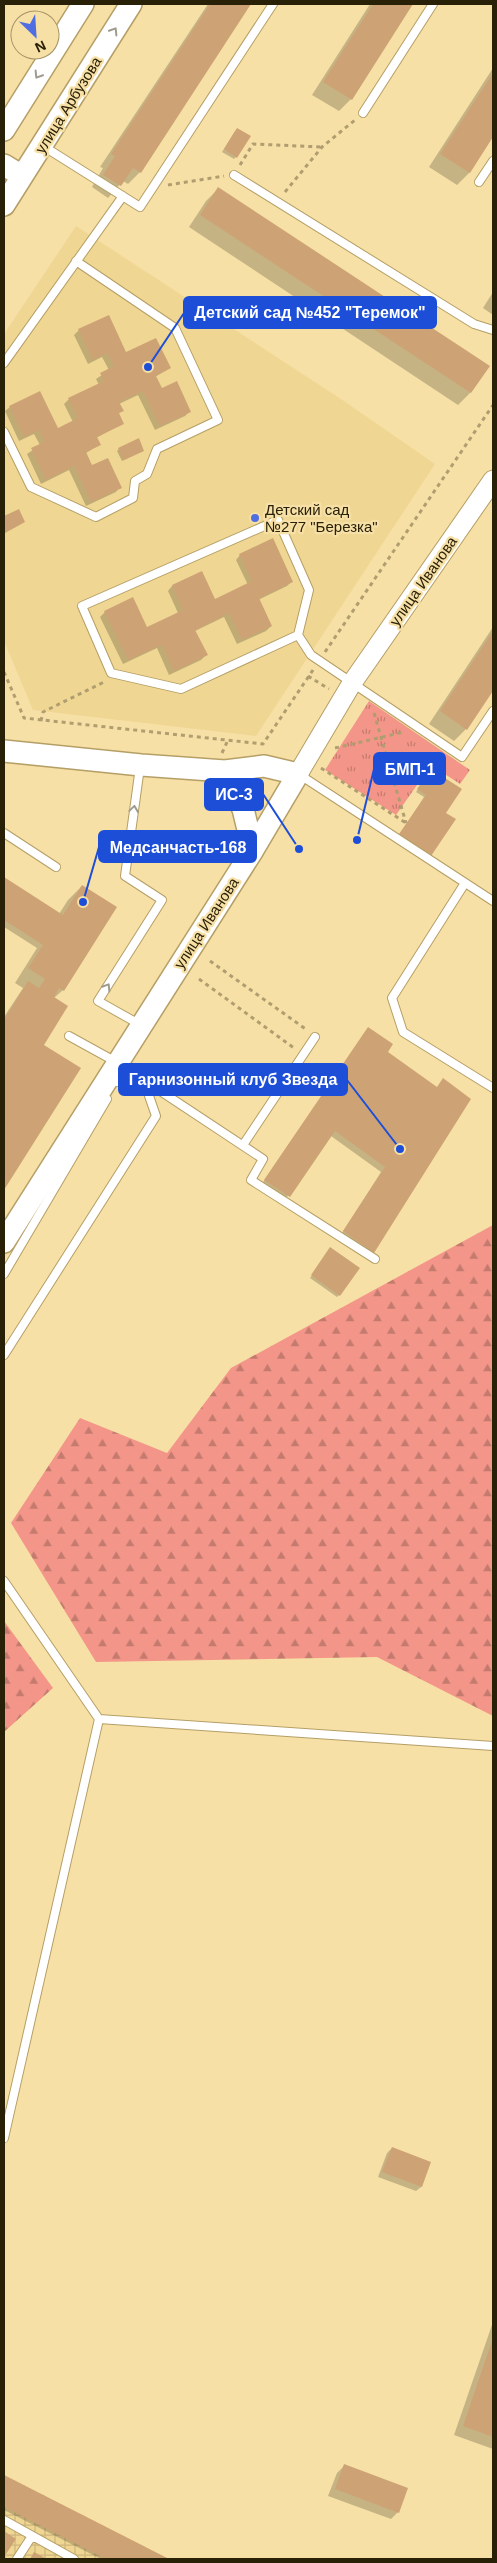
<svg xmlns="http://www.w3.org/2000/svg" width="497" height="2563" font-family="Helvetica,sans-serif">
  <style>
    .built { fill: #f0d693 }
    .industrial { fill: url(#industrial-grid) }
    .grass { fill: url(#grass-tufts) }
    .forest { fill: url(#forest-firs) }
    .shadow { fill: #0003 }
    .building { fill: #cda375 }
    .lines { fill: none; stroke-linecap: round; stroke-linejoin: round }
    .service-casing { stroke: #b59f66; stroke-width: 10 }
    .tertiary-casing { stroke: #b59f66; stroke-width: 21 }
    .secondary-casing { stroke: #b59f66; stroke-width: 24 }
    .path { stroke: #b19e70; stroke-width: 3; stroke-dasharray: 4 4; stroke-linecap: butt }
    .service { stroke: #fff; stroke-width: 8 }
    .tertiary { stroke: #fff; stroke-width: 19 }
    .secondary { stroke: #fff; stroke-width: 21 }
    .oneway { stroke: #9f9b90 }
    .poi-dot { fill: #4f6ee2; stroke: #f7e0a6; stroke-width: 2 }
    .labels { text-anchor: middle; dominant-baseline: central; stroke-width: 4.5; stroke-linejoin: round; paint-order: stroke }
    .street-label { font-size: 15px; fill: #292008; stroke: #f7e0a6 }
    .poi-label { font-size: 15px; fill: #292008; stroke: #f7e0a6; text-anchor: start }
    .leader { fill: none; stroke: #1d4ed8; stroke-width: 2 }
    .callout-dot { fill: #1d4ed8; stroke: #f7e0a6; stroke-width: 2 }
    .callout { fill: #1d4ed8; stroke: #1d4ed8; stroke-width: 2 }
    .callout-label { font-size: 16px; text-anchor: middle; font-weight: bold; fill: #fff }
  </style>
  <defs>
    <pattern id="industrial-grid" width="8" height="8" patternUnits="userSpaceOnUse" patternTransform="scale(1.25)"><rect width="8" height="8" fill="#f0d693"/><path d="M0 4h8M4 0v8" fill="none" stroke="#ceb77d"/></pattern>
    <pattern id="grass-tufts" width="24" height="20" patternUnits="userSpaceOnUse" patternTransform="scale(1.25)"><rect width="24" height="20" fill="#f39689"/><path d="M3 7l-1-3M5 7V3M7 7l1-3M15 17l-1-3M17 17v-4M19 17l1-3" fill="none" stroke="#c57a6e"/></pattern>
    <pattern id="forest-firs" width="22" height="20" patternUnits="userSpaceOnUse" patternTransform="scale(1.25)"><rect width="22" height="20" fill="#f39689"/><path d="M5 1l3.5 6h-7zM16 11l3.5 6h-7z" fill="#c57a6e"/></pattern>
  </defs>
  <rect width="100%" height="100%" fill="#f7e0a6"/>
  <!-- built -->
  <path class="built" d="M76 226 344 401 435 464 256 736 33 710 4 641V334Z"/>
  <!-- industrial -->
  <path class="industrial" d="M4 2475 169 2559H4Z"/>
  <!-- grass -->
  <path class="grass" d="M369 701 470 770 460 784 431 765 396 815 325 770Z"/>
  <!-- forest -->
  <path class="forest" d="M493 1225V1716L377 1657 96 1662 11 1523 80 1418 167 1453 231 1368Z
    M4 1621 53 1688 4 1732Z"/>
  <!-- shadow -->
  <path class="shadow" d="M208 4H250L140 172 128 184 123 181 108 198 92 187 103 168 100 167Z
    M370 4H412L351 99 339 111 312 95Z
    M493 68V135L469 173 457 185 429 167Z
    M235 131 236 157 234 159 222 152Z
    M218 189 488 366 470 393 458 405 189 227 206 201Z
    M493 292V315L483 308Z
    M79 330 126 354 169 368 155 377 161 390 190 411 185 416 155 430 138 395 119 404 122 410 118 414 123 423 96 438 99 445 86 453 92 466 120 487 116 492 86 506 69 470 41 484 27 454 40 445 34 434 19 441 5 411 10 407 57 429 73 422 64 404 69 399 99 385 96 379 109 370 102 357 88 364 74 335Z
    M119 449 143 451 122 461 117 451Z
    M18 511 24 522 4 533V518Z
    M240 555 292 581 287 586 258 600 271 626 266 631 237 644 224 617 195 631 206 655 201 660 169 675 157 648 123 664 100 617 105 612 146 629 178 613 168 591 172 586 201 572 215 601 248 585 236 560Z
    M493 627V688L466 729 454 741 429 724Z
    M429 772 430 855 428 857 398 837 424 797 416 792Z
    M4 878 59 914 68 900 82 886 63 990 54 998 42 1045 79 1068 4 1188V1017L23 988 15 983 37 948 4 927Z
    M368 1028 386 1053 436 1088 469 1099 368 1257 340 1236 381 1172 331 1136 284 1201 261 1185Z
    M329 1251 339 1295 337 1297 310 1278Z
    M392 2148 430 2163 421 2187 416 2191 378 2177 387 2153Z
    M493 2322V2449L454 2435Z
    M344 2466 398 2512 391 2519 328 2496 337 2473Z
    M4 2476 167 2559H101L4 2510Z"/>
  <!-- building -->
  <path class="building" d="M210 4H251L141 173 133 168 121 186 103 175 115 156 111 154Z
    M373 4H413L352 100 323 82Z
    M493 73V137L470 173 440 154Z
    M237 128 251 136 237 158 224 149Z
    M218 187 490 366 471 393 200 215Z
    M109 315 126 352 156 338 171 368 156 376 162 388 177 381 191 412 160 426 143 391 119 402 124 411 119 413 124 424 97 437 101 445 86 452 92 465 108 458 122 488 91 502 74 466 46 480 31 448 44 442 42 436 39 430 24 437 9 406 40 391 58 428 78 418 68 398 104 381 100 373 114 366 107 353 93 360 78 329Z
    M139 438 144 451 124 460 118 448Z
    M19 509 25 522 5 533 4 516Z
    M273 538 293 582 259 598 272 626 242 640 229 613 195 630 208 655 174 671 162 645 128 660 104 611 133 597 147 627 183 610 172 585 202 571 215 599 252 581 239 554Z
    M493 631V691L467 730 440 711Z
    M431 769 462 789 446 813 456 819 431 856 399 834 426 795 417 789Z
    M4 877 63 915 82 885 117 907 64 991 59 988 54 997 68 1006 44 1045 81 1068 4 1190V1020L28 981 39 988 45 979 28 968 43 945 4 920Z
    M368 1027 393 1044 388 1052 437 1087 443 1078 471 1099 374 1253 343 1231 385 1167 335 1131 290 1197 264 1180Z
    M330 1247 360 1268 340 1296 311 1275Z
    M392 2147 431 2162 422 2187 382 2172Z
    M493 2338V2437L463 2426Z
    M344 2464 408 2488 399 2513 335 2489Z
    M4 2475 169 2559H106L4 2507Z
    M4 2531 16 2539 4 2557Z
    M34 2552 47 2559H30Z"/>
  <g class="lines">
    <!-- service casing -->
    <g class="service-casing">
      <path id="service" d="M363 113 433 4
        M43 146 140 207 273 4
        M234 175 474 324 493 330
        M479 182 493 161
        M4 363 123 196
        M4 432 31 487 96 517 133 498 135 481 147 474 157 449 218 420 175 328 76 261
        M278 520 309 590 298 635 181 689 111 673 82 606Z
        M298 635 311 655 462 757 493 711
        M300 775 493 901
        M4 833 56 867
        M465 883 392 998 403 1032 493 1088
        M139 1024 98 1001 162 900 125 876 140 767
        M69 1036 118 1063 263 1159 251 1180 375 1259
        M243 1145 315 1037
        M4 1274 107 1099
        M4 1355 156 1116 148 1093 122 1075 117 1082
        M4 1581 99 1719 4 2138
        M99 1719 493 1746
        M4 2520 74 2559
        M17 2559 32 2536"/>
    </g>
    <!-- tertiary casing -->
    <g class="tertiary-casing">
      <path id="tertiary" d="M298 774 352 683 493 480"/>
    </g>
    <!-- secondary casing -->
    <g class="secondary-casing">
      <path id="secondary" d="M4 130 83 4
        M4 165 22 176
        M4 205 131 4
        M4 751 141 765 225 771 264 766 298 774 253 850 4 1242
        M225 771 243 809 253 850"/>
    </g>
    <!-- path -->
    <path class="path" d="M240 165 253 144 322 147
      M168 185 224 176
      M285 192 322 147 355 120
      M325 652 493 405
      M4 672 24 718 263 744 313 670
      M308 676 329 689
      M374 713 406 823
      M41 721 43 712 104 682
      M335 748 404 732
      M222 753 228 740
      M321 768 406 823
      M210 961 307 1030
      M199 979 294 1048"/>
    <!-- service -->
    <use href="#service" class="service"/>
    <!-- tertiary -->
    <use href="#tertiary" class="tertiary"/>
    <!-- secondary -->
    <use href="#secondary" class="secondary"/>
  </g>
  <!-- one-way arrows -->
  <defs><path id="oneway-chevron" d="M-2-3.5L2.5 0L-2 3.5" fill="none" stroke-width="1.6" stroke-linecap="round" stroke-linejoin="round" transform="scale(1.25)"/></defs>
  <g class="oneway">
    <use href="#oneway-chevron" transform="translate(114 31) rotate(-58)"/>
    <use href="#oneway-chevron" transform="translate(38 75) rotate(122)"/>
    <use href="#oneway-chevron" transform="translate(134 809) rotate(-82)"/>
    <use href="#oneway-chevron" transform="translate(107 987) rotate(-58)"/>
  </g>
  <!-- markers -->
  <circle class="poi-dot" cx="255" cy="518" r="5"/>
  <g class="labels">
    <!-- street labels -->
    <g class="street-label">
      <text transform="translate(68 105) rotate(-58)">улица Арбузова</text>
      <text transform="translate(423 581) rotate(-55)">улица Иванова</text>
      <text transform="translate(206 923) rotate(-57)">улица Иванова</text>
    </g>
    <!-- poi labels -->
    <g class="poi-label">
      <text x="265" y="509">Детский сад<tspan x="265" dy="17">№277 "Березка"</tspan></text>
    </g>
  </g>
  <!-- callouts -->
  <path class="leader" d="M148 367L184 313M357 840L374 769M299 849L263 794M83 902L99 847M400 1149L347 1080"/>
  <g class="callout-dot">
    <circle cx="148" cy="367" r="5"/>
    <circle cx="357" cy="840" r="5"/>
    <circle cx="299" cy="849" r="5"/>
    <circle cx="83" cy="902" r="5"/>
    <circle cx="400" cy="1149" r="5"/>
  </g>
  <g class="callout">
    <rect x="184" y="297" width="252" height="31" rx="5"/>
    <rect x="374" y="753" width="71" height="31" rx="5"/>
    <rect x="205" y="779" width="58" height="31" rx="5"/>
    <rect x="99" y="831" width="157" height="31" rx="5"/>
    <rect x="119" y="1064" width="228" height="31" rx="5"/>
  </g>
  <g class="callout-label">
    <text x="310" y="318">Детский сад №452 "Теремок"</text>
    <text x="410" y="775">БМП-1</text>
    <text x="234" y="800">ИС-3</text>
    <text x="178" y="853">Медсанчасть-168</text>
    <text x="233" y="1085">Гарнизонный клуб Звезда</text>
  </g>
  <!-- border -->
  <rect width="497" height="2563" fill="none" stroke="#292008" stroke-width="10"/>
  <!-- north arrow -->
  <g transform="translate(35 35) rotate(155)"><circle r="24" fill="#f7e0a6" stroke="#a59367"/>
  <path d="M0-4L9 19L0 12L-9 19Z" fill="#4f6ee2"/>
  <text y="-8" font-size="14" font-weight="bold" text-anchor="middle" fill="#292008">N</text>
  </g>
</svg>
